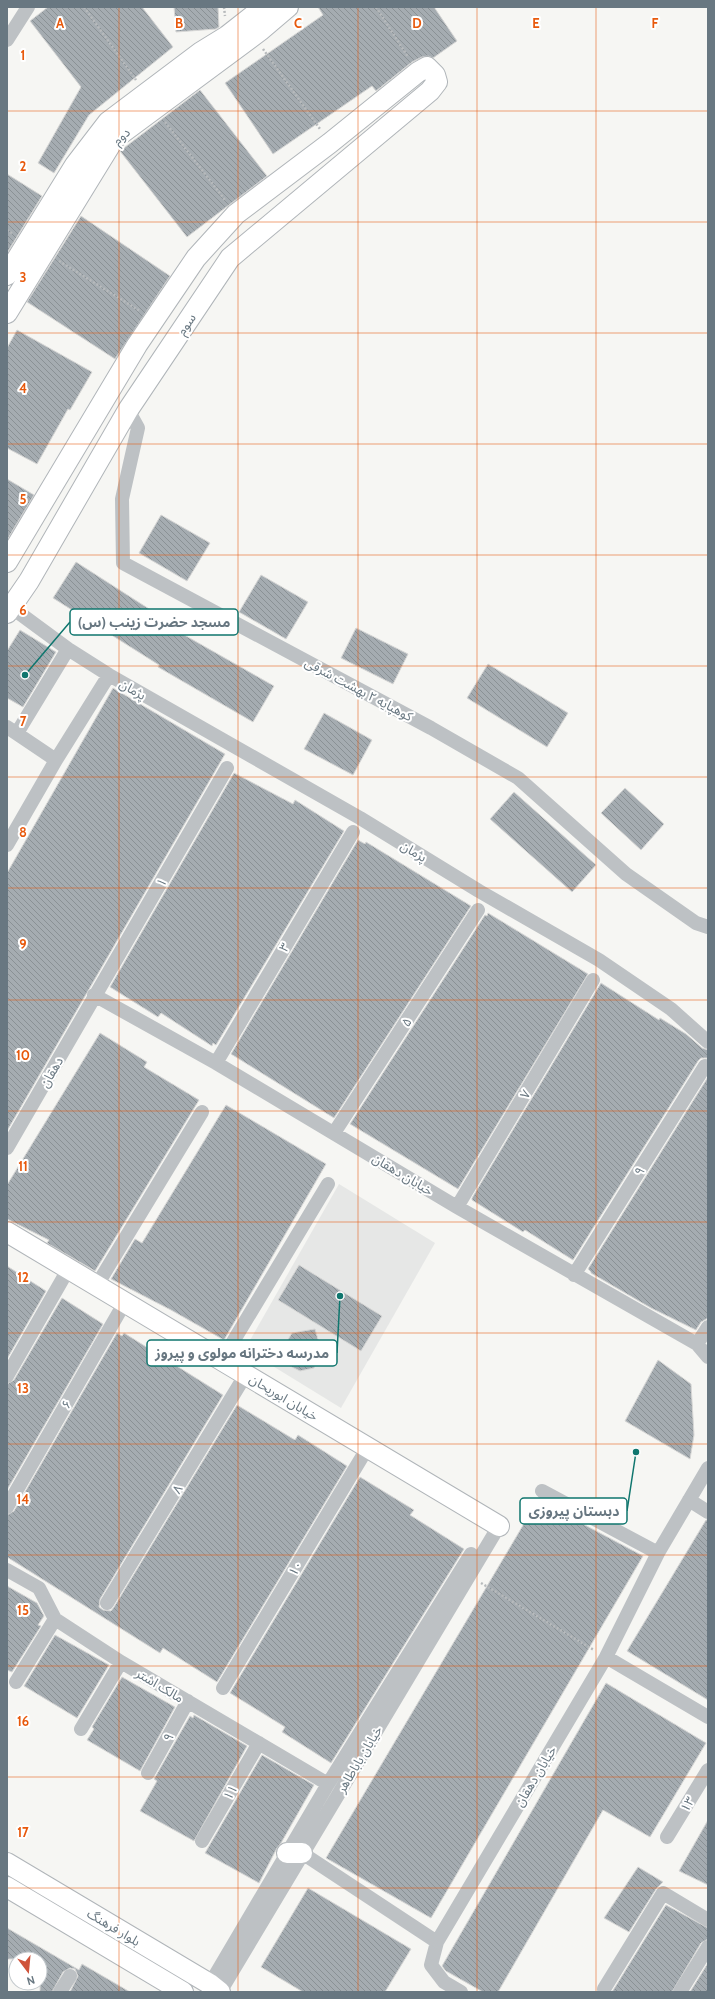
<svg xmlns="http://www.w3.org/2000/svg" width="715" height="1999" font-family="Cabin,'Noto Sans Arabic',sans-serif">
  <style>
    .built { fill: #e6e7e6 }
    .building { fill: url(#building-back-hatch); stroke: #d7d7d6 }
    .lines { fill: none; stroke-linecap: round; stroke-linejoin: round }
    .secondary-casing { stroke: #b0b5b9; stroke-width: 22 }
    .path { stroke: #b7babc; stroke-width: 2.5; stroke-dasharray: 2 2; stroke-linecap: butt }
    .street { stroke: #bdc1c4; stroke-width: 14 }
    .secondary { stroke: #fff; stroke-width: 20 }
    .grid { fill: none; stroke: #e8590c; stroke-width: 1; stroke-opacity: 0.55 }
    .labels { text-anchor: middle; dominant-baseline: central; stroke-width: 4; stroke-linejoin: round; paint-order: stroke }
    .street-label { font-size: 13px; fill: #687781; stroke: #fff }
    .grid-label { font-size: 13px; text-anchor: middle; font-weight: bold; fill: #e8590c; stroke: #fff; stroke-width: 4; stroke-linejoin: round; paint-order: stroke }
    .leader { fill: none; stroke: #0f766e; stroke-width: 1.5 }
    .callout-dot { fill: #0f766e; stroke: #fff; stroke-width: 1.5 }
    .callout { fill: #fff; stroke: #0f766e; stroke-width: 1.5 }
    .callout-label { font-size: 14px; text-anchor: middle; font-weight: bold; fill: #687781 }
  </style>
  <defs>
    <pattern id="building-back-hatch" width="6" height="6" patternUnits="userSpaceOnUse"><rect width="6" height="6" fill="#a5acb1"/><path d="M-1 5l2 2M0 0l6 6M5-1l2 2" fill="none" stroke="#8a9195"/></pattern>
  </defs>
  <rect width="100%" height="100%" fill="#f6f6f3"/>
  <!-- built -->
  <path class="built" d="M339 1184 435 1243 341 1408 245 1349Z"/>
  <!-- building -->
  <path class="building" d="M48 7H142L173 47 89 115 54 173 38 163 81 87 30 21Z
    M174 7H218L219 27 216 29 176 32Z
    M318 7H434L457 41 433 58 428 56 422 57 412 62 376 91 372 86 273 154 225 83 323 15Z
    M200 90 267 176 187 237 120 151Z
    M7 174 42 196 7 253Z
    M81 216 170 276 115 359 27 302Z
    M17 330 92 372 70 410 68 409 37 464 7 448V348Z
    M7 479 34 495 7 540Z
    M161 515 210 543 187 581 139 553Z
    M76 562 174 625 172 628 274 686 253 722 158 667 159 665 53 598Z
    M261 575 308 602 286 639 239 612Z
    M356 628 408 654 393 684 341 658Z
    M20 630 56 652 23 707 7 698V651Z
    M488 664 568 713 547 747 467 698Z
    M113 688 225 754 7 1131V873Z
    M324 713 372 740 353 775 304 749Z
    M234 773 293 804 295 800 344 831 216 1045 213 1043 212 1046 161 1013 158 1017 110 987Z
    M625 788 664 824 641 850 601 813Z
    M514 792 596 865 572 892 490 819Z
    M358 840 365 844 366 842 471 906 334 1118 231 1054Z
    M488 913 588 974 458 1189 350 1124 485 915 487 916Z
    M601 983 659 1020 660 1018 686 1034 702 1048 708 1050V1058H701L698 1061 573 1260 525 1230 523 1232 472 1200V1198Z
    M100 1033 147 1062 144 1067 199 1100 95 1271 47 1243 49 1240 7 1219V1185Z
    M708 1077V1318L701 1322 696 1330 651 1308 591 1273V1272L588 1269Z
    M226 1105 326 1164 224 1340 171 1310 111 1279 135 1239 142 1243Z
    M299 1265 382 1316 361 1351 278 1300Z
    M7 1266 46 1291 7 1359Z
    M62 1298 103 1324 7 1490V1384L14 1380Z
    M315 1329 322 1353 314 1368 300 1371 286 1364 281 1351 292 1333Z
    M117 1333 122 1336 124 1333 223 1395 100 1599 99 1607 103 1610 111 1611 114 1607 237 1405 295 1440 298 1435 347 1466 217 1682 163 1648 160 1653 7 1557V1515L14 1511Z
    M658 1360 691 1384 694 1435 690 1459 625 1421Z
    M360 1477 414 1510 410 1515 464 1549 331 1763 282 1732 285 1727 230 1693Z
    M538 1500 643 1556 431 1918 326 1858Z
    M706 1520H708V1700L627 1651Z
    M7 1586 37 1603 44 1616 38 1625 41 1626 12 1672 7 1670Z
    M55 1635 109 1665 77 1718 24 1686Z
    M122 1677 175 1707 140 1771 87 1740 94 1729 92 1727Z
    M606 1683 706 1743 650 1837 603 1810 498 1992H483L446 1971 442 1966Z
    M194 1715 247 1746 194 1841 140 1811 157 1781 154 1779 190 1716 193 1718Z
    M262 1755 314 1785 281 1843 277 1848 259 1883 205 1853Z
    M708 1820V1885L679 1871Z
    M638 1867 663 1882 656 1889 629 1932 604 1918Z
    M308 1888 411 1949 385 1992H303L261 1967Z
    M666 1905 708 1928V1939L701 1943 672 1992H612Z
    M7 1928 79 1970 82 1964 130 1992H70L78 1976 75 1969 70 1968 63 1972 52 1992H40V1959H7Z
    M708 1963V1992H690Z"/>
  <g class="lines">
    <!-- secondary casing -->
    <g class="secondary-casing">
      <path id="secondary" d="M7 275 75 165 108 122 201 52 227 36 264 7
        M7 313 114 139 261 30 288 7
        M7 562 137 345 196 258 236 214 330 143 418 72 427 67 435 75 437 82 430 91 230 258 128 410 29 581 7 613
        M7 1232 499 1526
        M287 1853H302
        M7 1863 210 1984 220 1992
        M7 1887 183 1992"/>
    </g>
    <!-- path -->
    <path class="path" d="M84 7 136 80
      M224 7 225 16
      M376 7 408 57
      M263 49 320 129
      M165 122 225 200
      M7 230 13 234
      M59 261 140 311
      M481 1583 594 1650"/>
    <!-- street -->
    <path class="street" d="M7 40 28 7
      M128 410 138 428 122 499 123 563 431 728 518 778 626 874 696 923 708 927
      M11 607 68 649 109 675 360 818 479 891 599 960 671 1009 708 1042
      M7 727 56 760
      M17 733 68 649
      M7 845 56 760 109 675
      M94 995 216 1063 457 1207 697 1344 708 1357
      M216 1063 353 832
      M334 1133 478 910
      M7 1148 227 768
      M457 1207 593 980
      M574 1275 705 1066
      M97 1285 202 1112
      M697 1344 708 1327
      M222 1360 328 1184
      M7 1376 69 1268
      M542 1491 658 1553
      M689 1500 708 1512
      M7 1507 125 1302
      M7 1570 39 1588 55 1619 121 1662 328 1784
      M107 1603 246 1374
      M606 1657 708 1717
      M16 1682 55 1619
      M223 1688 368 1447
      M81 1729 121 1662
      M148 1773 188 1701
      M667 1837 708 1770
      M202 1841 259 1743
      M302 1853 437 1942 606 1657 658 1553 708 1468
      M437 1942 431 1965 444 1982 461 1992
      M210 1984 328 1784 471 1554
      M604 1989 663 1893 708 1920
      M60 1992 70 1976
      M220 1992 499 1526
      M680 1992 708 1947"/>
    <!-- secondary -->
    <use href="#secondary" class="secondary"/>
  </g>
  <!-- grid -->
  <path class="grid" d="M119 7V1992M238 7V1992M358 7V1992M477 7V1992M596 7V1992M7 111H708M7 222H708M7 333H708M7 444H708M7 555H708M7 666H708M7 777H708M7 888H708M7 1000H708M7 1111H708M7 1222H708M7 1333H708M7 1444H708M7 1555H708M7 1666H708M7 1777H708M7 1888H708"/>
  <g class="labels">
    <!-- street labels -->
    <g class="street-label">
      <text transform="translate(121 136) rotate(-43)">دوم</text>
      <text transform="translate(186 324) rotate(-56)">سوم</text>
      <text transform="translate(133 689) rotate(30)">پژمان</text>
      <text transform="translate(359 689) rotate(28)">کوهپایه ۲ بهشت شرقی</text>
      <text transform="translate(414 851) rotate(31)">پژمان</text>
      <text transform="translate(161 882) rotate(-60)">۱</text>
      <text transform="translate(284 947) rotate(-59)">۳</text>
      <text transform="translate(406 1022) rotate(-57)">۵</text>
      <text transform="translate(51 1072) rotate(-60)">دهقان</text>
      <text transform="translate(525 1094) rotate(-59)">۷</text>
      <text transform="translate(639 1171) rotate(-58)">۹</text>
      <text transform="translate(403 1174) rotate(31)">خیابان دهقان</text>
      <text transform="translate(284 1397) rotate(31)">خیابان ابوریحان</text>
      <text transform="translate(66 1404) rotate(-60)">۶</text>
      <text transform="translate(177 1489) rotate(-59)">۸</text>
      <text transform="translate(295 1568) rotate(-59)">۱۰</text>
      <text transform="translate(160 1685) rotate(31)">مالک اشتر</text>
      <text transform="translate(168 1737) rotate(-61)">۹</text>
      <text transform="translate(359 1759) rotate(-59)">خیابان باباطاهر</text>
      <text transform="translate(535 1776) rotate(-59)">خیابان دهقان</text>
      <text transform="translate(230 1792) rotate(-60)">۱۱</text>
      <text transform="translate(687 1804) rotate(-59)">۱۳</text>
      <text transform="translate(114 1927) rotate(31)">بلوار فرهنگ</text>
    </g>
  </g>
  <g class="grid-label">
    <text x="60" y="28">A</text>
    <text x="179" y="28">B</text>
    <text x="298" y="28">C</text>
    <text x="417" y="28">D</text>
    <text x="536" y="28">E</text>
    <text x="655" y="28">F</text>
    <text x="23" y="60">1</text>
    <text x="23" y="171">2</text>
    <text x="23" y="282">3</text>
    <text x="23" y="393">4</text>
    <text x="23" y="504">5</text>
    <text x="23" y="615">6</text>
    <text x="23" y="726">7</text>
    <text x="23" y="837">8</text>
    <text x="23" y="949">9</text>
    <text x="23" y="1060">10</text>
    <text x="23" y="1171">11</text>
    <text x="23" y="1282">12</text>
    <text x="23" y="1393">13</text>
    <text x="23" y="1504">14</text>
    <text x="23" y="1615">15</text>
    <text x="23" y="1726">16</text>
    <text x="23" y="1837">17</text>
  </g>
  <!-- callouts -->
  <path class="leader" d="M25 675L70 622M340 1296L337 1353M636 1452L627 1511"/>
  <g class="callout-dot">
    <circle cx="25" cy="675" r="4"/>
    <circle cx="340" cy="1296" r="4"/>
    <circle cx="636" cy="1452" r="4"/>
  </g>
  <g class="callout">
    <rect x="70" y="609" width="168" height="26" rx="4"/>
    <rect x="147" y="1340" width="190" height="26" rx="4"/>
    <rect x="520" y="1498" width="107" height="26" rx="4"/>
  </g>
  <g class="callout-label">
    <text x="154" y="627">مسجد حضرت زینب (س)</text>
    <text x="242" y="1358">مدرسه دخترانه مولوی و پیروز</text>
    <text x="574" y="1516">دبستان پیروزی</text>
  </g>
  <!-- border -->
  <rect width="715" height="1999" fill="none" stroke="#687781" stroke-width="16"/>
  <!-- north arrow -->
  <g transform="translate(28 1971) rotate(164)"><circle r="19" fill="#ffffff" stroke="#c3c9cd"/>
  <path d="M0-3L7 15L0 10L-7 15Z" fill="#cf533a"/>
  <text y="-6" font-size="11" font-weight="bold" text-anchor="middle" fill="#687781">N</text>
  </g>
</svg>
